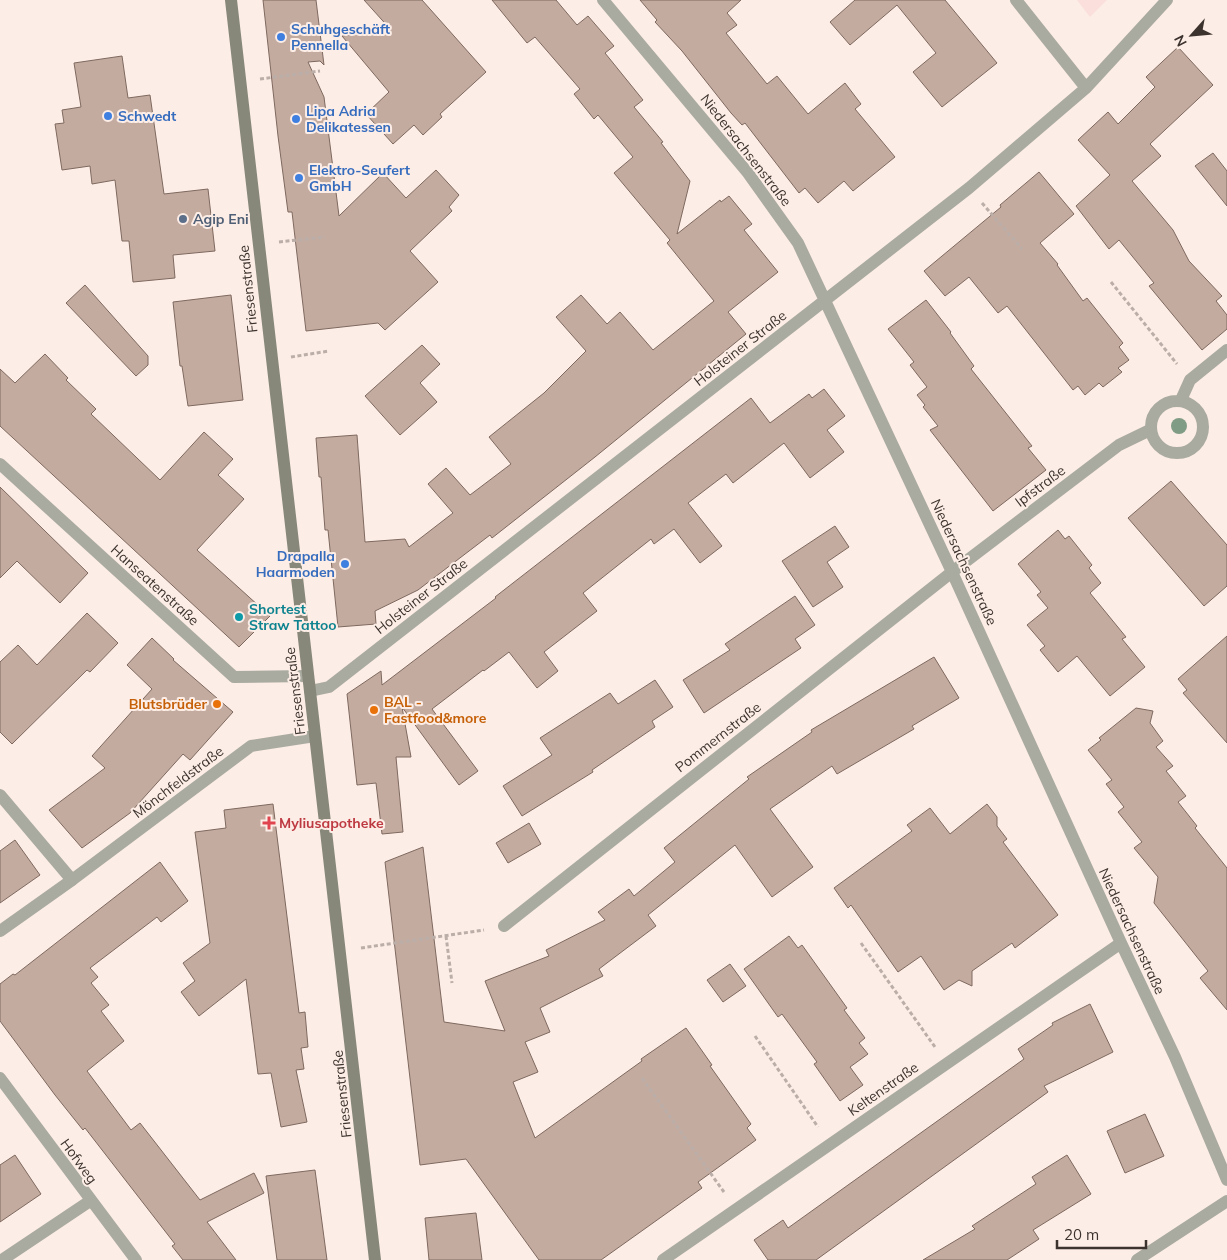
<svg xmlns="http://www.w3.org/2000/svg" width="1227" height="1260" font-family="Mulish,sans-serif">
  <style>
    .education { fill: #fadfdc }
    .building { fill: #c3aba0; stroke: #7f695f }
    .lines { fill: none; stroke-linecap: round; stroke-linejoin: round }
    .path { stroke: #bbaea8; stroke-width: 3; stroke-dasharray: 4 2.5; stroke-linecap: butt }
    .lane { stroke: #a9aaa0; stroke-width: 12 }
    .street { stroke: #a9aaa0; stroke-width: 12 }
    .secondary { stroke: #87887a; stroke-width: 12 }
    .tree { fill: #819c85 }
    .shop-dot { fill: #3f7fe0; stroke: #fcede6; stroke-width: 2 }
    .service-dot { fill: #5c6f8a; stroke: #fcede6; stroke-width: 2 }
    .culture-dot { fill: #0f9aa8; stroke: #fcede6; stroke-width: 2 }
    .food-dot { fill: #e8710a; stroke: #fcede6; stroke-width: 2 }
    .health-dot { fill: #e0444e; stroke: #fcede6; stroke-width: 2 }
    .labels { text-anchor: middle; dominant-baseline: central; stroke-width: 4; stroke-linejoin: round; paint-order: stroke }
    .shop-label { font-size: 14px; font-weight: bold; fill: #366cbe; stroke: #fcede6; text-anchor: start }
    .street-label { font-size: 14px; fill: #3d332e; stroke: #fcede6 }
    .service-label { font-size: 14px; font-weight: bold; fill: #4e5e75; stroke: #fcede6; text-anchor: start }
    .culture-label { font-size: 14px; font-weight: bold; fill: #0d838f; stroke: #fcede6; text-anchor: start }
    .food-label { font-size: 14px; font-weight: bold; fill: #c56008; stroke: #fcede6; text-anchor: start }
    .health-label { font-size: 14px; font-weight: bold; fill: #be3a42; stroke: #fcede6; text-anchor: start }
  </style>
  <rect width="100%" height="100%" fill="#fcede6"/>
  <!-- education -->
  <path class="education" d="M1077 0H1107L1090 17Z"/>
  <!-- building -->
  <path class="building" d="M263 0H316L324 65 320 61 308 62 324 97 339 216 383 173 406 198 436 170 459 195 449 207 452 211 410 251 438 282 385 330 378 323 306 331 292 212H288L278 136Z
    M364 0H422L486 72 440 114 442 117 423 135 414 125 393 144 366 114 389 92 342 36 391 30Z
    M492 0H556L577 25 588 16 614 46 605 53 643 100 634 107 663 142 661 143 690 181 677 234 720 200 721 202 729 196 752 224 744 230 778 272 728 312 746 334 595 457 492 538 490 535 418 590 375 611 376 624 338 627 328 530H325L321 477H319L316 438 357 435 365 542 405 539 409 547 453 513 428 484 446 468 470 495 511 464 489 437 544 393 586 351 556 317 581 295 607 324 620 312 653 350 714 301 667 243 670 240 614 173 633 157 598 115 594 119 574 94 580 89 535 37 527 43Z
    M640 0H741L727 13 737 25 726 33 767 84 777 76 808 114 845 83 861 104 855 109 895 157 853 191 844 181 818 203 805 188 799 193 745 123 742 125 731 113 682 51 655 22 657 20Z
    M855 0H945L997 63 942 107 913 72 936 53 897 5 850 45 830 22Z
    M1178 47 1213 85 1150 144 1161 156 1132 181 1173 230 1189 261 1222 296 1216 301 1227 315V329L1202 350 1149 286 1154 283 1119 240 1109 249 1076 206 1110 175 1078 140 1108 112 1118 124 1155 87 1146 77Z
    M122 56 128 98 150 95 164 194 208 189 215 251 173 255 175 278 133 282 129 241H122L115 180 92 184 90 166 62 170 55 124 64 123 62 110 81 107 74 63Z
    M1213 153 1227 171V206L1195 166Z
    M1039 172 1074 214 1040 243 1058 264 1057 265 1083 301 1087 298 1123 343 1119 347 1129 360 1118 368 1122 372 1103 387 1099 383 1085 395 1078 386 1073 390 1007 306 998 313 969 277 945 296 924 271 1001 207 1000 205Z
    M85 285 148 356V365L136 376 66 303Z
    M231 295 243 400 188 406 182 366H180L173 302Z
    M926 300 951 332 950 333 974 366 971 369 1032 446 1028 448 1046 470 993 511 930 430 938 426 923 407 925 405 917 395 927 387 910 365 914 362 888 329Z
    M422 345 440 364 420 383 437 402 400 435 365 396Z
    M45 354 68 378 66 380 96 409 91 414 160 480 204 432 233 459 218 475 244 499 197 550 270 616 239 647 0 426V369L15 383Z
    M824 389 845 416 827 430 844 452 810 478 784 443 733 483 726 474 688 503 722 546 700 563 674 529 654 544 651 539 583 593 597 611 544 652 558 671 537 688 509 652 484 671 483 670 432 709 478 771 459 785 402 707 411 757H396L403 832 382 834 376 783 357 785 347 694 381 671 382 685 496 598 495 597 751 398 770 423 809 394 812 398Z
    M1171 481 1227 545V586L1204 606 1128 518Z
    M0 487 88 573 60 603 17 561 0 578Z
    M835 526 849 547 827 562 843 587 813 607 782 561Z
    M1058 530 1065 539 1069 536 1092 565 1089 568 1101 583 1090 593 1126 637 1122 639 1145 667 1110 696 1077 656 1058 672 1040 650 1045 646 1027 625 1048 608 1037 595 1041 592 1018 564Z
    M795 596 815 625 795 639 801 648 704 713 683 680 730 650 725 644Z
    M87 613 118 643 90 672 87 670 12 744 0 732V662L18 645 37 665Z
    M1227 636V743L1183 693 1187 690 1178 679Z
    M152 638 174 659 173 660 233 712 190 760 183 754 130 813 82 848 49 810 105 768 92 756 152 689 127 665Z
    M934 657 959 698 912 726 914 729 837 774 832 766 770 809 813 867 772 897 735 845 648 915 656 926 599 969 603 976 540 1008 550 1032 525 1042 538 1072 513 1082 535 1138 642 1061 641 1059 686 1028 712 1065 710 1066 751 1124 747 1128 756 1140 698 1182 702 1188 601 1260H539L466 1159 420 1165 385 862 423 847 444 1022 505 1031 485 981 549 956 546 950 605 920 598 912 629 889 634 896 675 862 664 848 749 779 747 777 812 732 811 730Z
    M655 680 673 707 652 721 655 727 592 770 593 772 522 816 503 786 552 755 540 738 610 693 618 704Z
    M1136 708 1153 711 1150 723 1163 741 1156 747 1173 766 1166 771 1186 796 1178 802 1197 826 1195 828 1227 868V1010L1200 978 1208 971 1154 903 1158 877 1134 848 1142 842 1118 812 1124 807 1106 784 1112 780 1088 750 1101 740 1099 738Z
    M273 804 299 1013 305 1012 308 1047 301 1048 304 1069 296 1070 307 1122 281 1127 271 1073 258 1074 246 979 199 1016 181 992 195 981 183 963 210 943 195 832 226 828 224 810Z
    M987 804 997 817V826L1007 839 1003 842 1058 915 1015 948 1012 943 972 971V986L959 980 944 990 921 956 898 972 851 905 848 908 834 888 912 831 907 825 930 808 950 834Z
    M529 823 541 844 508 863 496 843Z
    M15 840 40 875 0 903V851Z
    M160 862 188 901 161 922 157 917 90 968 98 977 91 983 109 1005 101 1011 124 1041 87 1071 131 1130 140 1123 200 1200 254 1173 264 1193 207 1222 236 1260H183L172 1246 175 1244 85 1128 83 1130 55 1095 0 1021V984L13 974 15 975Z
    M789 936 798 948 802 945 847 1008 844 1010 865 1038 859 1043 868 1054 850 1067 863 1085 840 1101 814 1064 817 1062 782 1014 778 1017 744 969Z
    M730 964 746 986 723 1002 707 980Z
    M1090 1004 1113 1052 1044 1086 1048 1092 816 1260H768L754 1240 783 1220 788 1228 1024 1059 1018 1049 1053 1025 1052 1023Z
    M1145 1114 1164 1156 1125 1173 1107 1131Z
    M15 1155 41 1194 0 1222V1165Z
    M1067 1155 1091 1194 1033 1230 1039 1239 1007 1260H923L975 1229 972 1226 1036 1184 1032 1177Z
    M315 1170 327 1260H277L266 1176Z
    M476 1213 482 1260H429L425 1218Z"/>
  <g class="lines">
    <!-- path -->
    <path class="path" d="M260 79 320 71
      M982 203 1022 249
      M279 242 325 237
      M1111 282 1177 364
      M291 357 329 351
      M446 936 452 983
      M861 943 935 1047
      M361 948 484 930
      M755 1036 818 1127
      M642 1078 724 1192"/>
    <!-- lane -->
    <path class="lane" d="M0 795 72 880"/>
    <!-- street -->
    <path class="street" d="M603 0 748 173 798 243 952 572 1121 943 1175 1057 1227 1180
      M1016 0 1086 88
      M1181 400 1190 380 1227 350
      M1151 427a26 26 0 1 1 52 0a26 26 0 1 1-52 0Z
      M0 464 234 677 308 676
      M310 691 329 687 969 188 1086 88 1167 0
      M504 926 952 572 1119 445 1150 430
      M0 931 72 880 251 746 315 736
      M0 1078 136 1260
      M2 1260 90 1201
      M663 1260 1121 943
      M1137 1260 1227 1201"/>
    <!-- secondary -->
    <path class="secondary" d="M231 0C277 420 329 840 375 1260"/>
  </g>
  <!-- trees -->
  <circle class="tree" cx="1179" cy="426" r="8"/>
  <!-- markers -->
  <g class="shop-dot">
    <circle cx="281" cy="37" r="5"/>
    <circle cx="108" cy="116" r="5"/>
    <circle cx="296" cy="119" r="5"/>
    <circle cx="299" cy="178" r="5"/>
    <circle cx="345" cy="564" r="5"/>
  </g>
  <circle class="service-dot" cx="183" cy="219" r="5"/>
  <circle class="culture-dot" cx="239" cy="617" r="5"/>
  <g class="food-dot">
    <circle cx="217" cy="704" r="5"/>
    <circle cx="374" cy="710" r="5"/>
  </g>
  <path class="health-dot" d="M266.5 815.5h5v5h5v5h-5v5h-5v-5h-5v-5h5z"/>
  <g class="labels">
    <!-- shop labels -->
    <g class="shop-label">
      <text x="291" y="29">Schuhgeschäft<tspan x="291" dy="16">Pennella</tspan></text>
      <text x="306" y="111">Lipa Adria<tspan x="306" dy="16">Delikatessen</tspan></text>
      <text x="118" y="116">Schwedt</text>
      <text x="309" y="170">Elektro-Seufert<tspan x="309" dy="16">GmbH</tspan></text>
      <text x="335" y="556" text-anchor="end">Drapalla<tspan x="335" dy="16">Haarmoden</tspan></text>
    </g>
    <!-- street labels -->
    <g class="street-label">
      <text transform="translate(746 150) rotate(52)">Niedersachsenstraße</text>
      <text transform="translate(248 289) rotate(-96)">Friesenstraße</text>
      <text transform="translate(740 348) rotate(-38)">Holsteiner Straße</text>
      <text transform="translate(1040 486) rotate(-37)">Ipfstraße</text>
      <text transform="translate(964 562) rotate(65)">Niedersachsenstraße</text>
      <text transform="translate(155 585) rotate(42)">Hanseatenstraße</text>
      <text transform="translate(421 596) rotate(-38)">Holsteiner Straße</text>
      <text transform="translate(295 691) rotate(-97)">Friesenstraße</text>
      <text transform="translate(718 737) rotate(-38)">Pommernstraße</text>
      <text transform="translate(178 782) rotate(-37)">Mönchfeldstraße</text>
      <text transform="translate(1132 931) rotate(65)">Niedersachsenstraße</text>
      <text transform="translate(883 1089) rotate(-35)">Keltenstraße</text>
      <text transform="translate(342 1094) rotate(-96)">Friesenstraße</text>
      <text transform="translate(79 1161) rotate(54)">Hofweg</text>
    </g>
    <!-- service labels -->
    <g class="service-label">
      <text x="193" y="219">Agip Eni</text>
    </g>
    <!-- culture labels -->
    <g class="culture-label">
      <text x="249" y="609">Shortest<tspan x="249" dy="16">Straw Tattoo</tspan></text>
    </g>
    <!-- food labels -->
    <g class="food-label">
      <text x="384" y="702">BAL -<tspan x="384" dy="16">Fastfood&amp;more</tspan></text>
      <text x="207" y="704" text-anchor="end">Blutsbrüder</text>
    </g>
    <!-- health labels -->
    <g class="health-label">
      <text x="279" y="823">Myliusapotheke</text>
    </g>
  </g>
  <!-- north arrow -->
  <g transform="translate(1192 35) rotate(243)" stroke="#fcede6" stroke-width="4" paint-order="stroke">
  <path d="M0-4L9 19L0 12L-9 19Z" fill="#3d332e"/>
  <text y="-8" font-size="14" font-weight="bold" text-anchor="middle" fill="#3d332e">N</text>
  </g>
  <!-- scale -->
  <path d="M1057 1240v8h89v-8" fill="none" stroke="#3d332e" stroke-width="2.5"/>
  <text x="1064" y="1240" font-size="15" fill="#3d332e" stroke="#fcede6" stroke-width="4" paint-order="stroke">20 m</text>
</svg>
